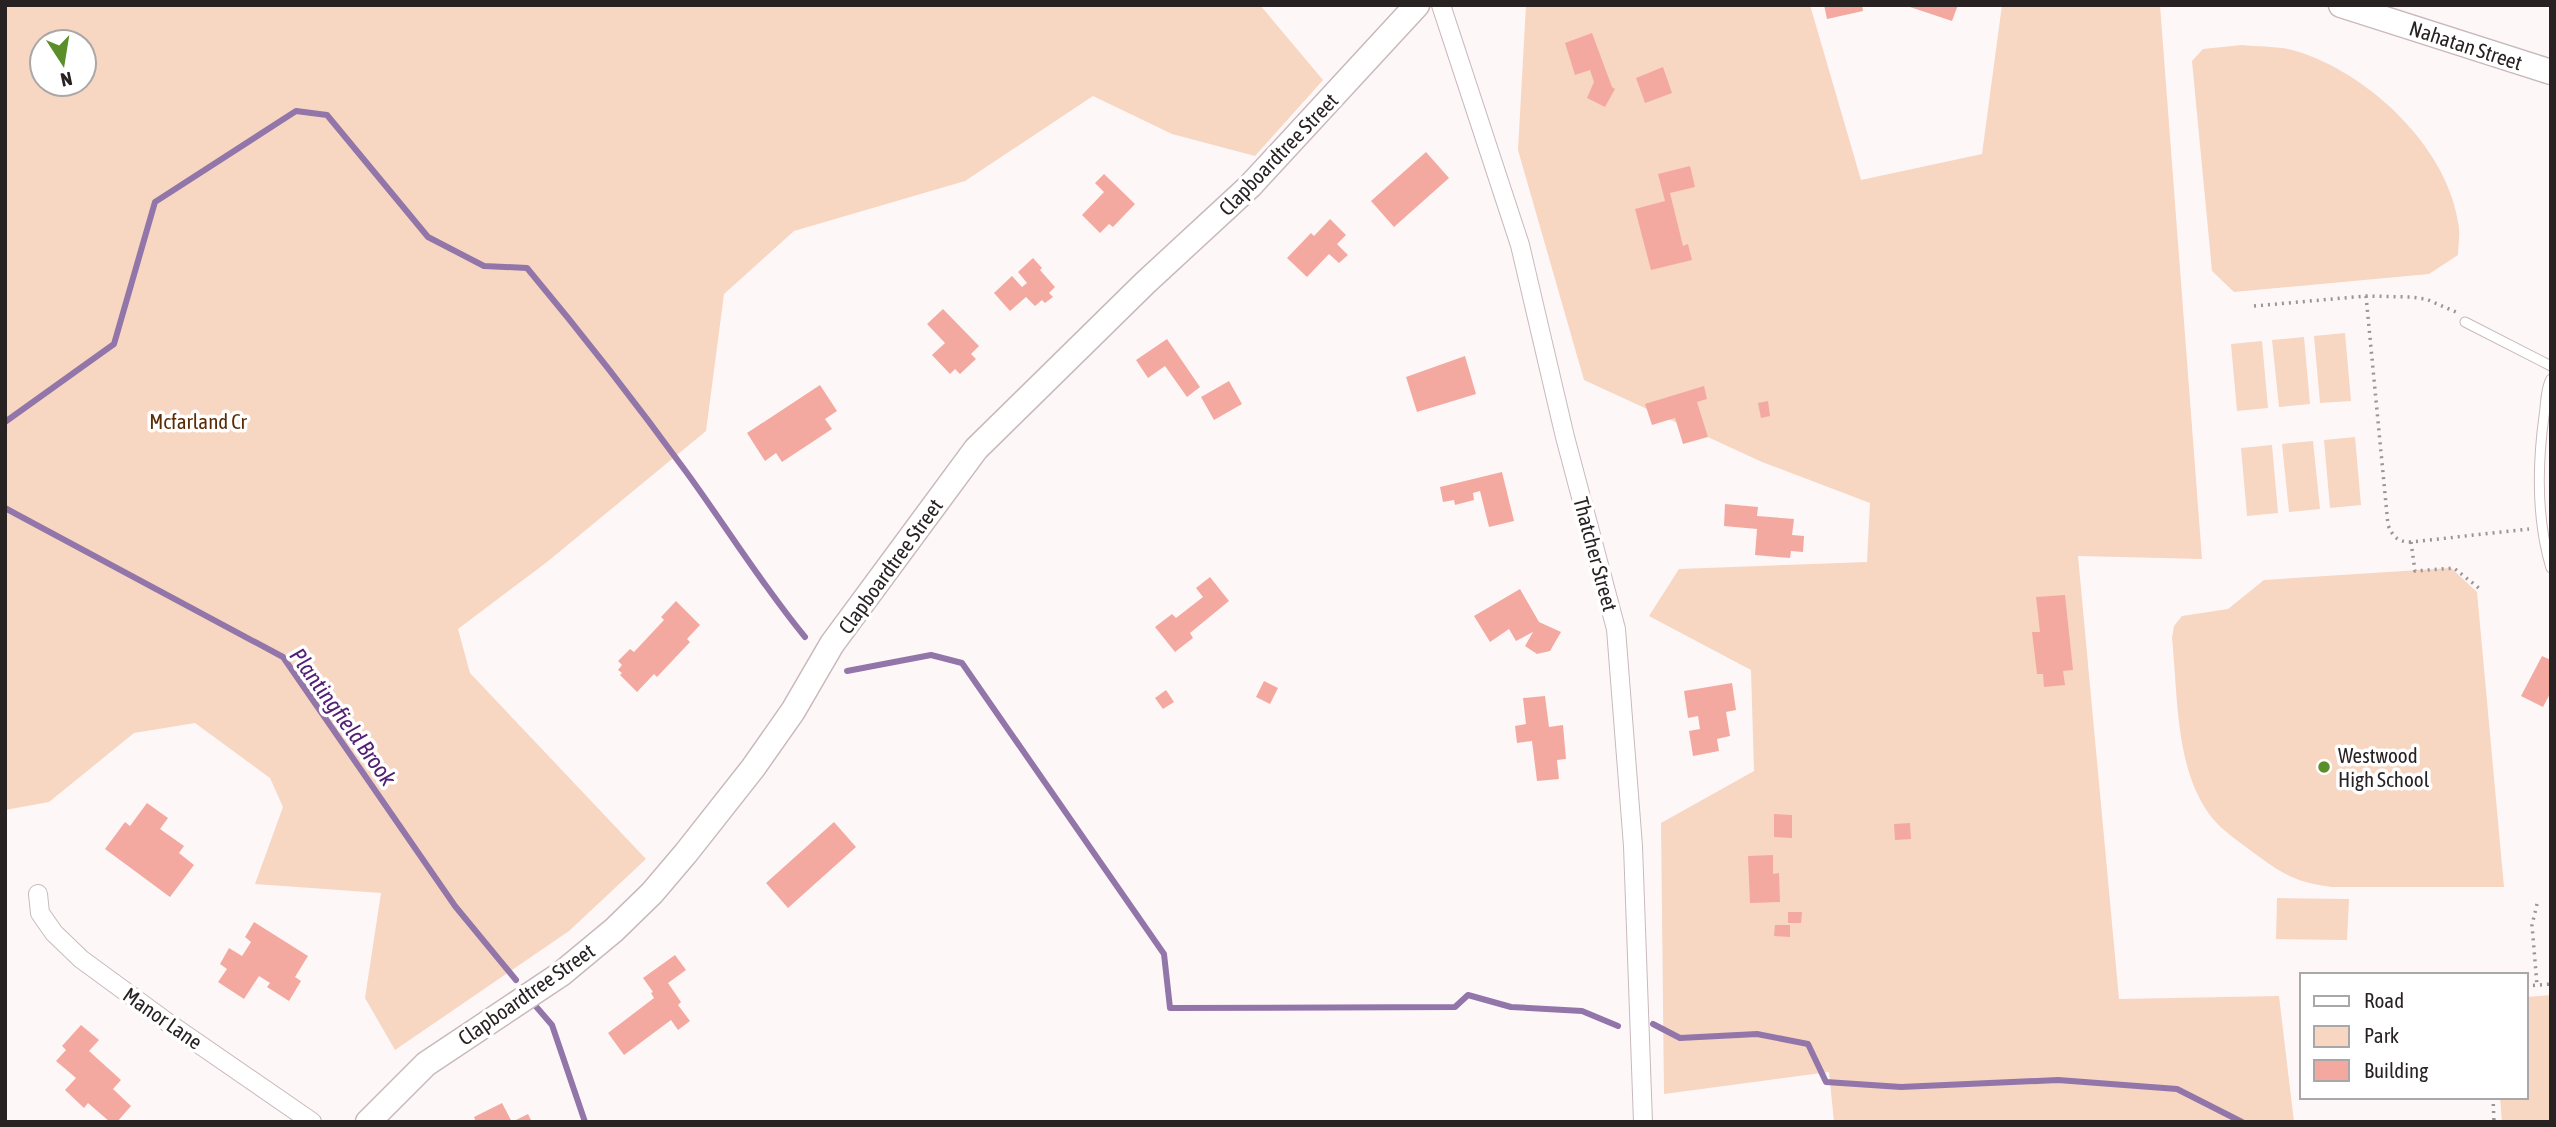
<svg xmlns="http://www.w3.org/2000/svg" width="2556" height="1127" font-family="'Asap Condensed',sans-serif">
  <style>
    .green { fill: #f7d6c2; fill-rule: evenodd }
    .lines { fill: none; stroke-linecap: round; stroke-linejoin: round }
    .stream { stroke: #9275a9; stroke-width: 6 }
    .building { fill: #f4a9a0 }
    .service-casing { stroke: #c9b9bd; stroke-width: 11 }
    .minor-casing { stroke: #c9b9bd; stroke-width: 20 }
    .secondary-casing { stroke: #c9b9bd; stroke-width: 27 }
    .path { stroke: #9b9495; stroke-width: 3.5; stroke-dasharray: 2 5; stroke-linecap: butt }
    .service { stroke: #fff; stroke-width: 9 }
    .minor { stroke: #fff; stroke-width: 18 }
    .secondary { stroke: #fff; stroke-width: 24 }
    .poi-dot { fill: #5a8e28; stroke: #fff; stroke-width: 2.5 }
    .labels { text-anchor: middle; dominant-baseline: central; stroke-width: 7; stroke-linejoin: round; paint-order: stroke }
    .street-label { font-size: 21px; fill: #282223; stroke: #fff }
    .park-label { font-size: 21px; fill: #5b2b03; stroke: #fff }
    .poi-label { font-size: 21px; fill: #282223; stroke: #fff; text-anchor: start }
    .water-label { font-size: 23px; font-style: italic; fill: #522076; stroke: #fff }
  </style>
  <rect width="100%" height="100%" fill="#fef7f8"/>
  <!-- green -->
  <path class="green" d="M5 5H1260L1323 80 1255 156 1172 134 1093 96 965 181 794 231 724 294 706 431 547 562 458 629 470 673 646 859 569 931 395 1050 365 998 381 893 255 884 283 807 270 778 195 723 134 733 49 802 5 810ZM42 42H84V84H42Z
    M1526 5H1810L1861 180 1982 154 2002 5H2160L2202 559 2078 556 2119 999 2279 996 2294 1122H1834L1829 1072 1664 1094 1661 823 1754 771 1751 670 1649 616 1679 569 1867 562 1870 503 1762 462 1584 380 1518 150Z
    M2242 45C2259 47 2280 46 2296 51 2369 73 2450 149 2459 228 2460 237 2458 247 2458 255L2429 274 2234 292 2212 271 2192 61 2203 49Z
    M2345 333 2351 401 2320 403 2314 336Z
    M2304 337 2310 404 2279 407 2272 340Z
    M2262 341 2268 408 2237 411 2231 344Z
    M2355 437 2361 505 2330 508 2324 440Z
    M2313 441 2320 509 2289 512 2282 444Z
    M2272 445 2278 513 2247 516 2241 448Z
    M2451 568 2477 592 2504 887H2332C2295 882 2284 875 2254 853 2241 843 2224 832 2213 819 2175 773 2178 696 2172 638L2174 626 2182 616 2228 609 2264 580Z
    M2277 898 2349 899 2347 940 2276 939Z
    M2551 995V1122H2502L2500 1097H2526V997Z"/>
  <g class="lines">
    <!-- stream -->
    <path class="stream" d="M5 422 114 344 155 202 296 111 327 115 428 237 484 266 527 268C583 335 636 403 687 473 727 528 762 585 805 637
      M5 508 283 657 455 906 516 980
      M847 671 931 655 962 663 1164 954 1170 1008 1455 1007 1468 995 1511 1007 1582 1011 1618 1026
      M533 1003 552 1025 585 1122
      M1653 1024 1680 1038 1757 1034 1808 1044 1826 1082 1901 1087 2058 1080 2177 1089 2242 1122"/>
  </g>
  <!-- building -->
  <path class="building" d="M1824 5H1862L1863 11 1827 19Z
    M1904 5H1958L1952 21Z
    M1592 33 1612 87 1615 89 1605 107 1587 98 1594 82 1590 70 1575 75 1565 43Z
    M1663 67 1672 93 1645 103 1636 78Z
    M1426 152 1449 178 1394 227 1371 201Z
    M1690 166 1695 187 1670 193 1683 246 1688 244 1692 260 1651 270 1635 209 1665 201 1658 174Z
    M1104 174 1135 204 1113 227 1109 224 1100 233 1082 215 1104 192 1095 183Z
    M1330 219 1346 235 1337 244 1348 255 1339 263 1329 254 1307 277 1287 258 1311 233 1314 236Z
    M1033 258 1042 268 1040 270 1055 287 1049 293 1053 297 1045 303 1042 300 1035 306 1026 297 1010 311 994 293 1012 276 1022 287 1027 283 1018 272Z
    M943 309 979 346 971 354 976 359 960 374 955 369 950 374 932 355 945 343 927 324Z
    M1167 339 1200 387 1187 397 1165 366 1148 378 1136 360Z
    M1465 356 1476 394 1417 412 1406 377Z
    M1229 381 1242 404 1214 420 1201 397Z
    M820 385 837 411 825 419 832 429 782 462 776 453 765 461 747 433Z
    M1704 386 1707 399 1697 402 1708 437 1683 444 1675 418 1652 425 1645 404Z
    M1768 401 1770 416 1761 418 1758 403Z
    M1502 472 1514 521 1489 527 1480 491 1473 493 1474 500 1455 505 1454 500 1443 502 1440 487Z
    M1725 504 1758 507 1757 516 1794 519 1792 535 1804 536 1803 552 1791 551 1790 558 1755 555 1757 529 1724 526Z
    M1210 577 1229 601 1190 633 1193 638 1175 652 1155 627 1172 614 1176 618 1203 597 1196 588Z
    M1520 589 1539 622 1561 632 1550 651 1537 654 1525 646 1533 632 1516 641 1509 629 1490 642 1474 616Z
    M2065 595 2073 670 2063 671 2065 685 2044 687 2043 674H2037L2032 632H2040L2036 597Z
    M676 601 700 625 687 639 690 642 657 677 654 674 637 692 620 675 622 673 618 670 622 665 618 661 630 649 634 652 664 620 661 617Z
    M2542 656 2551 660V692L2543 707 2521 696Z
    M1264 681 1278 688 1270 704 1256 697Z
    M1732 683 1736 710 1726 712 1730 736 1717 739 1719 751 1693 756 1689 731 1700 729 1698 716 1688 718 1684 691Z
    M1166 690 1174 702 1163 709 1155 698Z
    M1545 696 1549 727 1563 725 1566 759 1557 760 1559 779 1537 781 1532 741 1517 743 1515 726 1526 724 1523 698Z
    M147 803 168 818 160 829 184 846 179 853 194 865 170 897 105 849 125 822 130 826Z
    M1774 814 1792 815V838L1774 837Z
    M834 822 856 847 788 908 766 883Z
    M1910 823 1911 839 1895 840 1894 824Z
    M1773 855V874L1779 873 1780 902 1750 903 1748 856Z
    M1788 912H1802L1801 923H1788Z
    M254 922 308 956 295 977 301 981 289 1001 267 987 270 983 259 976 244 999 218 982 227 969 220 964 229 948 242 956 251 942 245 937Z
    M1775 925H1790V937L1774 936Z
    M675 955 686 970 668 983 681 1002 678 1005 690 1021 678 1030 671 1020 624 1055 608 1033 654 998 651 993 653 992 643 978Z
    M81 1025 99 1040 89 1051 121 1080 113 1089 131 1106 117 1122H110L88 1103 84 1108 65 1090 76 1078 56 1061 66 1050 62 1046Z
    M502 1103 512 1122 528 1114 532 1122H476L474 1117Z"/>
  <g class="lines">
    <!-- service casing -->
    <g class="service-casing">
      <path id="service" d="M2465 322 2551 366
        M2551 379C2545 390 2546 404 2544 416 2537 467 2536 518 2551 568"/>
    </g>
    <!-- minor casing -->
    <g class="minor-casing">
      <path id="minor" d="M1441 5 1520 245 1565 437 1616 629 1633 846 1643 1122
        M38 894 40 913 54 933 81 959 167 1022 312 1122"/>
    </g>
    <!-- secondary casing -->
    <g class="secondary-casing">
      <path id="secondary" d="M2341 5 2551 72
        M368 1122 426 1064 561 974 614 930 652 893 686 853 753 768 793 711 832 644 976 449 1145 283 1250 186 1417 5"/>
    </g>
    <!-- path -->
    <path class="path" d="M2366 296 2388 525C2393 537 2398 542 2411 542L2529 529
      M2254 306 2366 296 2410 297 2426 299 2456 312
      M2411 542 2415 571 2454 568 2480 589
      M2537 904 2532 925 2537 985
      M2526 986 2551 984
      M2493 1097 2494 1122"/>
    <!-- service -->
    <use href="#service" class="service"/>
    <!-- minor -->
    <use href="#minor" class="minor"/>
    <!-- secondary -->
    <use href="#secondary" class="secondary"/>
  </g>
  <!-- markers -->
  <circle class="poi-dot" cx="2324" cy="767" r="7"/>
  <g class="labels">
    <!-- street labels -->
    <g class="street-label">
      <text transform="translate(2466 45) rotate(18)">Nahatan Street</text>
      <text transform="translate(1278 154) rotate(-46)">Clapboardtree Street</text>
      <text transform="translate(1596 554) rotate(75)">Thatcher Street</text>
      <text transform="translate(890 566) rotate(-54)">Clapboardtree Street</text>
      <text transform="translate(526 994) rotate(-35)">Clapboardtree Street</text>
      <text transform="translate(163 1018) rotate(35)">Manor Lane</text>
    </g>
    <!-- park labels -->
    <g class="park-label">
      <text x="198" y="421">Mcfarland Cr</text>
    </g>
    <!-- poi labels -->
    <g class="poi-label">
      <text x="2338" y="755">Westwood<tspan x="2338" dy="24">High School</tspan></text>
    </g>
    <!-- water labels -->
    <g class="water-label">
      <text transform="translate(343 717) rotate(54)">Plantingfield Brook</text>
    </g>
  </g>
  <!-- border -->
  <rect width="2556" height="1127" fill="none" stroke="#282223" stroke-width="14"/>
  <!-- legend -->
  <rect x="2300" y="973" width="228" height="126" fill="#ffffff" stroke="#a9a7a7" stroke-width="2"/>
  <rect x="2314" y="996" width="35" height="10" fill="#ffffff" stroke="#a9a7a7" stroke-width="2"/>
  <text x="2364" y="1008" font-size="21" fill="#282223">Road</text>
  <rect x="2314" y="1026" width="35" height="21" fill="#f7d6c2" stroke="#a9a7a7" stroke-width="2"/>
  <text x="2364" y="1043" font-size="21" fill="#282223">Park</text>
  <rect x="2314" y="1060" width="35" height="21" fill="#f4a9a0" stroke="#a9a7a7" stroke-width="2"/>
  <text x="2364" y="1078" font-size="21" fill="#282223">Building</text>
  <!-- north arrow -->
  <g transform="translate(63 63) rotate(168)"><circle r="33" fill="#ffffff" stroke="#a9a7a7" stroke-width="2"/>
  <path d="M0-5L12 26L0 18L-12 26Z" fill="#5a8e28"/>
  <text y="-10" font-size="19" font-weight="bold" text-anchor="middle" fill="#282223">N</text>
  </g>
</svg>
